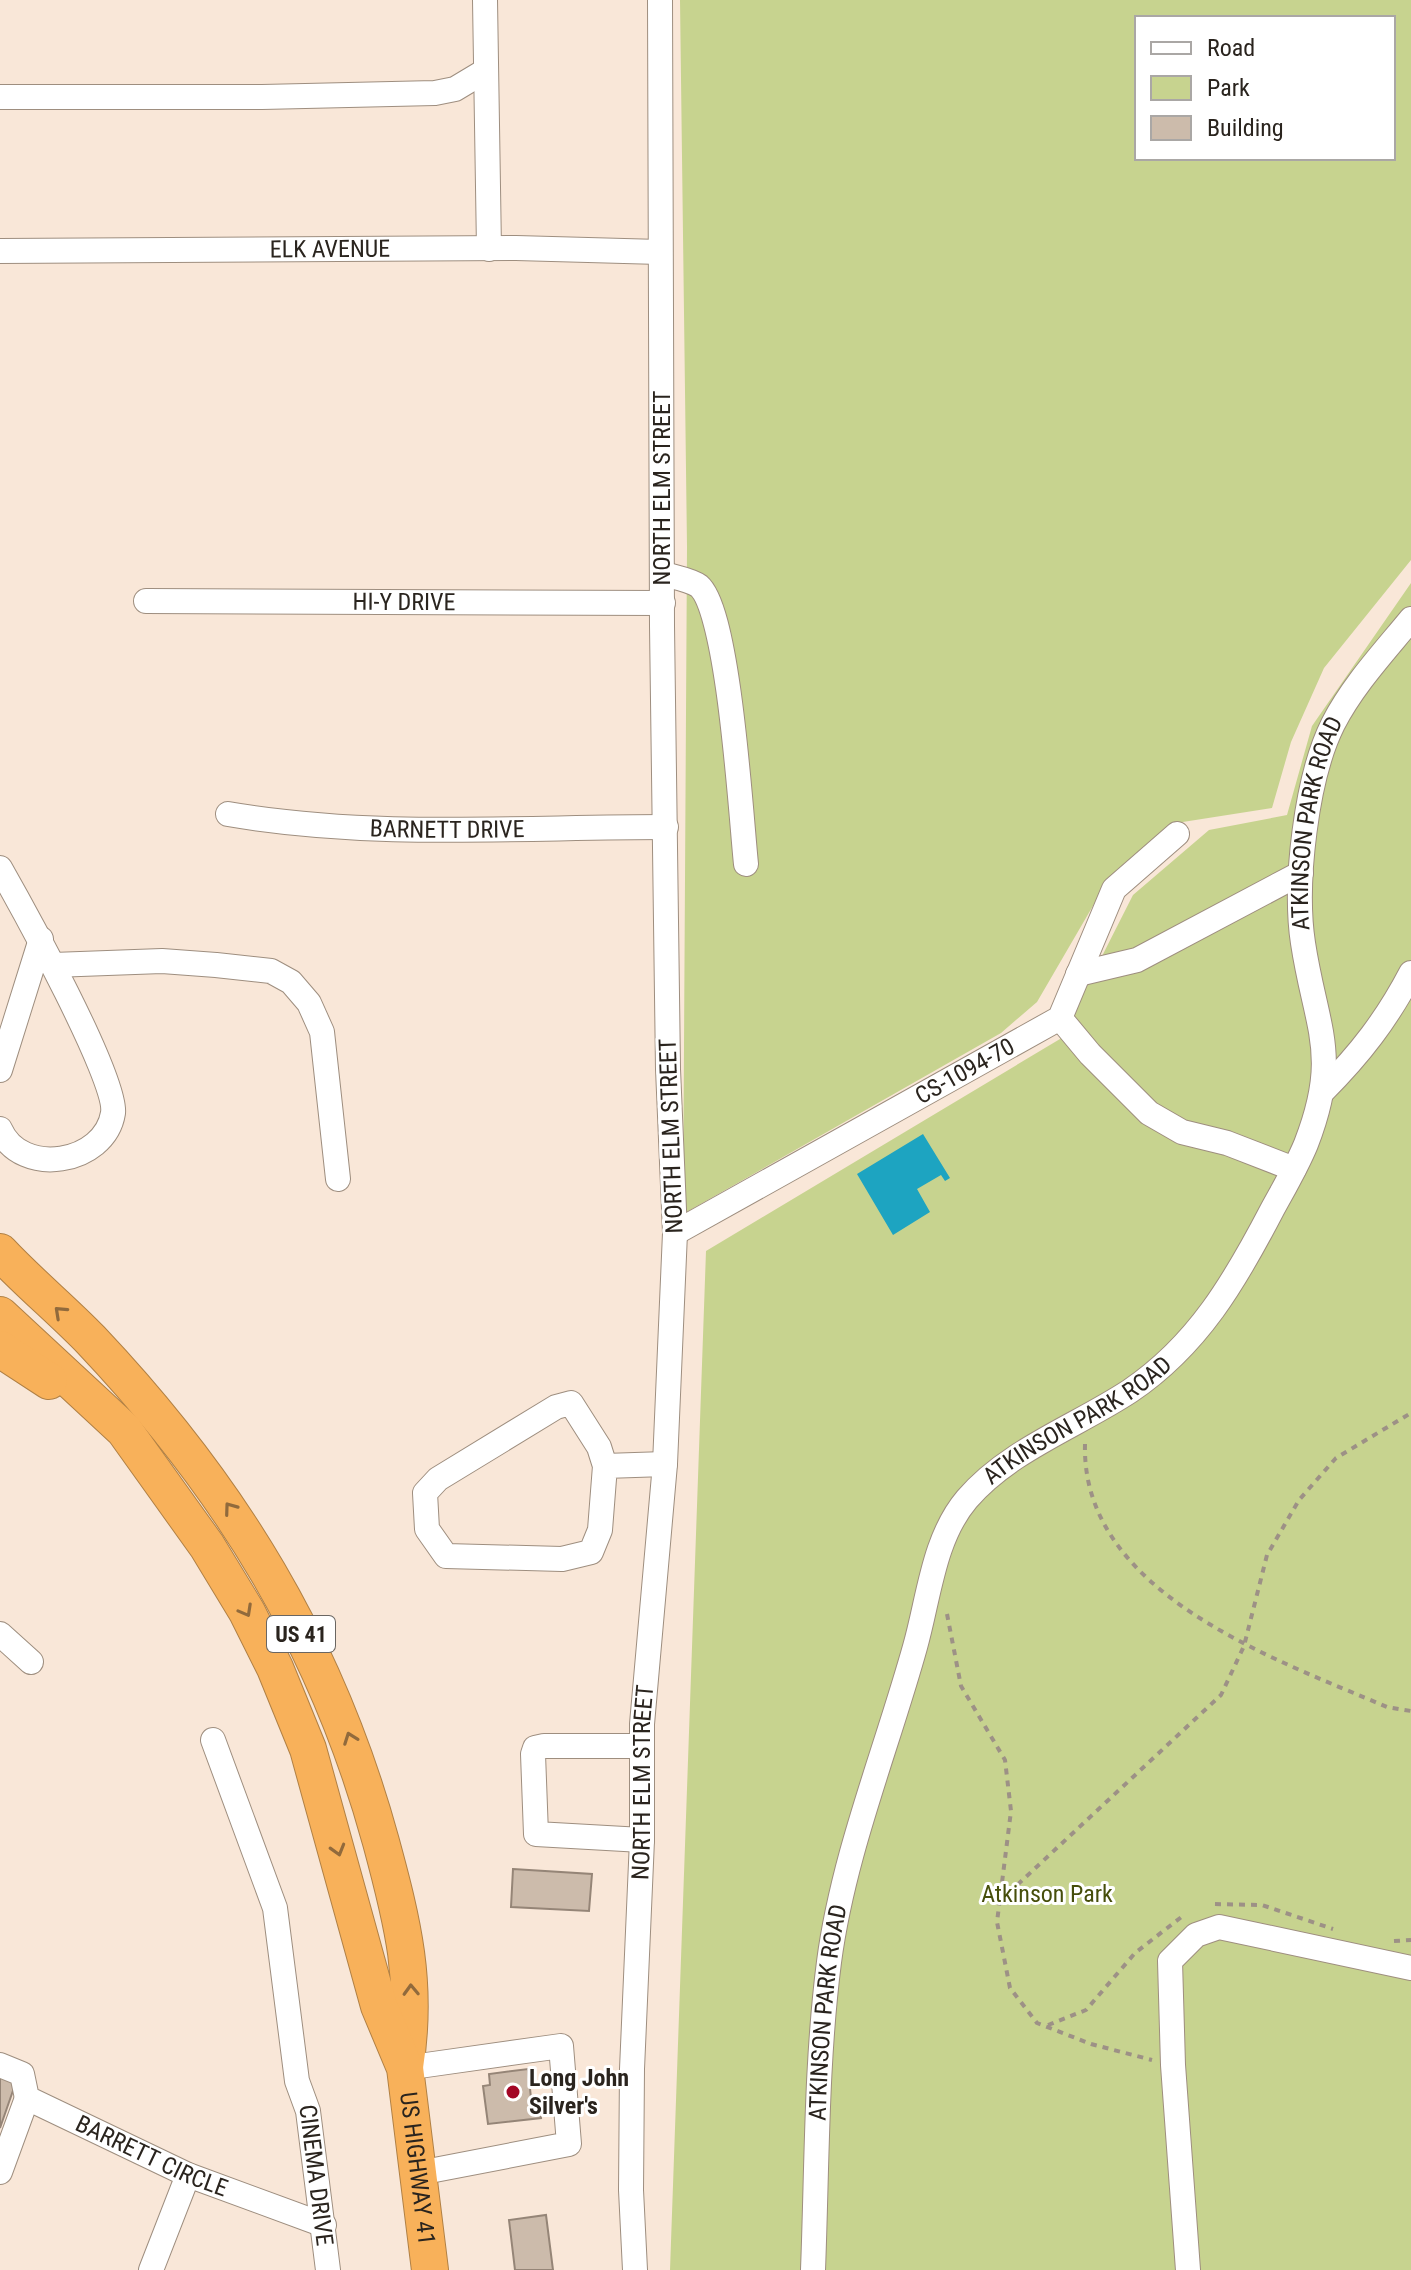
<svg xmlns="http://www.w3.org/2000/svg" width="1411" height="2270" font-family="'Roboto Condensed',sans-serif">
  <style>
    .green { fill: #c7d38f; fill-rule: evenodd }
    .water { fill: #1da4c1 }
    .building { fill: #ccbbab; stroke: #958577; stroke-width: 2 }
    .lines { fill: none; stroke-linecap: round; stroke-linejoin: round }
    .minor-casing { stroke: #9e8e7f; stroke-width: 26 }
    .highway-casing { stroke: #b08045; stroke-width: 38 }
    .path { stroke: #9d9186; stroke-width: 4; stroke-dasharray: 6 6; stroke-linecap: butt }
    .minor { stroke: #fff; stroke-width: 24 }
    .highway { stroke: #f8b15a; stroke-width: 36 }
    .oneway { stroke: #916a3c }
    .poi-dot { fill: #a30625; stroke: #fff; stroke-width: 3 }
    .labels { text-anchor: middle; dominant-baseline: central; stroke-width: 6; stroke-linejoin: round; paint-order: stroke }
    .shield { fill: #fff; stroke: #6a6662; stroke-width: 2 }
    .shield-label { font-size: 22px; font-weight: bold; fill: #2a241e }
    .street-label { font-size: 24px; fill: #2a241e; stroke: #fff }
    .park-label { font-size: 24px; fill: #464e0b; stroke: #fff }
    .poi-label { font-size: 24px; font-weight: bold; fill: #2a241e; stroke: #fff; text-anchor: start }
  </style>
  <rect width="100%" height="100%" fill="#f9e7d8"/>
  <!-- green -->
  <path class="green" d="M680 0H1411V560L1324 668 1291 742 1272 808 1170 824 1108 880 1037 1002 1001 1033 683 1214 687 547ZM1137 18H1393V158H1137Z
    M1411 583V2270H670L706 1251 1060 1039 1133 895 1209 830 1287 815 1312 726Z"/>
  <!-- water -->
  <path class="water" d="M923 1134 950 1178 945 1181 941 1175 917 1189 930 1212 893 1235 857 1174Z"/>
  <!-- building -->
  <path class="building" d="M513 1869 592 1874 589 1911 511 1907Z
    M528 2069 531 2098 538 2097 541 2118 488 2124 483 2086 490 2085 489 2074Z
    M0 2077 16 2082 0 2128Z
    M546 2215 553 2270H515L509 2220Z"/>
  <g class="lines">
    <!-- minor casing -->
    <g class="minor-casing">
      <g id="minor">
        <path d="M485 0 489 249"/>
        <path d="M0 97H262L435 93 455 89 485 71"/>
        <path id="s1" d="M0 251 516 248 660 252"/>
        <path d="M664 574C674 577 691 580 699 586 729 612 741 817 746 864"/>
        <path id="s2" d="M146 601 663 603"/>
        <path id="s3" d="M228 814C374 839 520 827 666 827"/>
        <path d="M0 868C21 905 118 1080 113 1113 105 1164 21 1178 0 1129"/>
        <path d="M53 965 162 961 216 965 271 971 291 982 309 1003 322 1032 338 1179"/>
        <path d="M1078 974 1137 960 1301 873"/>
        <path d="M1060 1018 1090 1054 1149 1113 1182 1132 1227 1143 1294 1169"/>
        <path d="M0 1070 41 939"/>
        <path d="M1323 1091C1360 1054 1387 1019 1411 973"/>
        <path id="s4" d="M675 1233 1060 1018 1114 889 1177 834"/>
        <path d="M605 1466 600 1530 591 1552 562 1559 446 1556 427 1529 425 1493 438 1479 556 1407 571 1403 599 1447 605 1466 665 1464"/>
        <path d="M0 1634 31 1662"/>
        <path id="s5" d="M213 1740 275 1908 297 2081 308 2111 328 2270"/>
        <path d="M642 1746H544L535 1748 533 1754 536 1834 642 1840"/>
        <path id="s6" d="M0 2065 22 2074 27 2098 188 2175 324 2225"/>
        <path d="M405 2068 561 2046 569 2144 419 2173"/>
        <path d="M0 2172 27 2098"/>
        <path d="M151 2270 188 2175"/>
        <path id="s7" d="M635 2270 631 2190 632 2069 642 1840V1724L665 1464 675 1233 668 1069 662 626 660 0"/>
        <path id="s8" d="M813 2270C817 2168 816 2063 829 1962 843 1855 886 1751 915 1647 929 1598 933 1539 967 1499 1009 1450 1077 1426 1130 1391 1198 1345 1235 1281 1272 1210 1284 1188 1297 1166 1306 1144 1341 1054 1316 1029 1303 943 1294 884 1306 778 1333 724 1353 685 1384 652 1411 619"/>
        <path d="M1188 2270 1173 2065 1170 1961 1196 1935 1219 1927 1411 1968"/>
      </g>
    </g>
    <!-- highway casing -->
    <g class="highway-casing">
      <g id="highway">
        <path d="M0 1252C29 1283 62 1310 91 1340 231 1488 327 1645 381 1842 403 1923 418 1983 405 2067"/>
        <path id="s9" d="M0 1315 124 1430 207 1546 247 1612 275 1668 308 1749 379 2006 405 2068 430 2270"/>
        <path d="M0 1349 49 1381"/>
      </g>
    </g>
    <!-- path -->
    <path class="path" d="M1085 1444C1081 1593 1275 1659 1387 1707L1411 1711
      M947 1614 961 1686 1005 1760 1011 1811 997 1922 1010 1988 1037 2023 1091 2044 1152 2060
      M1000 1901 1221 1695 1244 1646 1267 1555 1299 1500 1336 1458 1411 1413
      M1215 1904 1262 1905 1333 1929
      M1394 1941 1411 1940
      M1048 2025 1086 2010 1135 1953 1184 1915"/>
    <!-- minor -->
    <use href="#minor" class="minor"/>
    <!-- highway -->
    <use href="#highway" class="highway"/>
  </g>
  <!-- one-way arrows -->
  <defs><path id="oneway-chevron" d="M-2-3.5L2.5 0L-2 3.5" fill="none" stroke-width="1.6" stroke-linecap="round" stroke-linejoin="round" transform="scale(2)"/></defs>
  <g class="oneway">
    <use href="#oneway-chevron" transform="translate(60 1312) rotate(-137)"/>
    <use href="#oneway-chevron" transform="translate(230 1508) rotate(-126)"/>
    <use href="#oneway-chevron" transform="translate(246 1611) rotate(61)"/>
    <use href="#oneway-chevron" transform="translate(350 1738) rotate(-110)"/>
    <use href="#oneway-chevron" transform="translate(338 1850) rotate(74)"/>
    <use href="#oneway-chevron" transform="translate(411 1990) rotate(-92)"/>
  </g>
  <!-- markers -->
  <circle class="poi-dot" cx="513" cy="2092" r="8"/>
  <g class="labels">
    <!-- shield labels -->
    <rect class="shield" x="267" y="1616" width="68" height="36" rx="6"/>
    <g class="shield-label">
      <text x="301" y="1634">US 41</text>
    </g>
    <!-- street labels -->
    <g class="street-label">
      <text stroke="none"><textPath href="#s1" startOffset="330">ELK AVENUE</textPath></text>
      <text transform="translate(662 488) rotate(-90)">NORTH ELM STREET</text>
      <text stroke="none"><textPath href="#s2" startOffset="258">HI-Y DRIVE</textPath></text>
      <text stroke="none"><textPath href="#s8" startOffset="1624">ATKINSON PARK ROAD</textPath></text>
      <text stroke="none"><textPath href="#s3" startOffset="220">BARNETT DRIVE</textPath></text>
      <text stroke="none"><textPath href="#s4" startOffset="332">CS-1094-70</textPath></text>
      <text transform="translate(671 1136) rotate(-92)">NORTH ELM STREET</text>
      <text stroke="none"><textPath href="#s8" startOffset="930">ATKINSON PARK ROAD</textPath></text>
      <text stroke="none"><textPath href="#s7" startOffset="488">NORTH ELM STREET</textPath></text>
      <text stroke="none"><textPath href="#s8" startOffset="258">ATKINSON PARK ROAD</textPath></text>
      <text stroke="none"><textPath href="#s6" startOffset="186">BARRETT CIRCLE</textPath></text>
      <text stroke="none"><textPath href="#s9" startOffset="974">US HIGHWAY 41</textPath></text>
      <text stroke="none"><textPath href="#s5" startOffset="450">CINEMA DRIVE</textPath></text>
    </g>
    <!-- park labels -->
    <g class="park-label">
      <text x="1047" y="1894">Atkinson Park</text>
    </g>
    <!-- poi labels -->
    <g class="poi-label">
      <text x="529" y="2078">Long John<tspan x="529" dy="28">Silver's</tspan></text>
    </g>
  </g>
  <!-- legend -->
  <rect x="1135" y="16" width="260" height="144" fill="#ffffff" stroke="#aaa7a5" stroke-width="2"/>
  <rect x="1151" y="42" width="40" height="12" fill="#ffffff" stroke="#aaa7a5" stroke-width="2"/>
  <text x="1207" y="56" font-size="24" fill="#2a241e">Road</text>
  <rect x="1151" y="76" width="40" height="24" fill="#c7d38f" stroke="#aaa7a5" stroke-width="2"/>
  <text x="1207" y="96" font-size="24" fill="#2a241e">Park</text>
  <rect x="1151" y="116" width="40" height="24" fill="#ccbbab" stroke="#aaa7a5" stroke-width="2"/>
  <text x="1207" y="136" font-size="24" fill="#2a241e">Building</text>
</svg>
